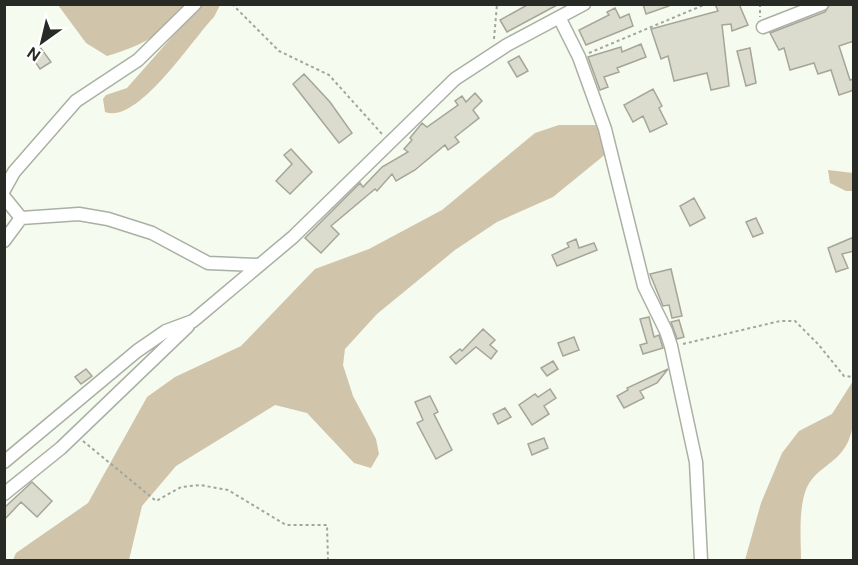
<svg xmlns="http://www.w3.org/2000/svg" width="858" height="565" font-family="'DM Sans',sans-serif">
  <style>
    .green { fill: #d0c4ab }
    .building { fill: #dcdcce; stroke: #a5a598; stroke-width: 1.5 }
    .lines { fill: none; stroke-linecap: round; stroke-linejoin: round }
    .minor-casing { stroke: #aab0a4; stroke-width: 15 }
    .path { stroke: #a1a69c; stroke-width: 2; stroke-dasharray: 3 3; stroke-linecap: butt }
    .minor { stroke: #fff; stroke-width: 12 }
  </style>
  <rect width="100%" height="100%" fill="#f5fbee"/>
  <!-- green -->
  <path class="green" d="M58 5H189C159 34 148 44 107 56L86 43Z
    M200 5H220L214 17C193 38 138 125 105 112L103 99 106 95 127 88Z
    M559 125H598L607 153 553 197 497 222 455 250 377 314 345 349 343 365 353 396 376 439 379 454 371 468 354 463 307 413 275 405 176 466 142 506 129 560H13L16 553 88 503 147 397 175 377 241 346 315 269 369 249 442 210 535 133Z
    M828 170 853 173V191H846L830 183Z
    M853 381C854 410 858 438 836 458 825 468 814 473 807 487 798 508 801 538 801 560H745L761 503 782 453 799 431 832 414Z"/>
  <!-- building -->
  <path class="building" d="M529 4H559L507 32 500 20Z
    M643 4H669V6L646 14Z
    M715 4H739L748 25 732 31 731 24 722 25 729 86 711 90 707 73 674 81 668 56 661 59 651 29 718 11Z
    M830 4H854V41L839 46 850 80 854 79V90L839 95 831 70 818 74 814 63 790 70 784 48 779 50 770 33 825 12Z
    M615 8 620 18 629 14 633 26 586 45 579 30 609 15 607 12Z
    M641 44 646 57 617 68 619 72 604 77 608 87 600 90 588 57 621 47 622 52Z
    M40 47 51 62 40 69 30 54Z
    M750 48 756 83 746 86 737 51Z
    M519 56 528 71 517 77 508 62Z
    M304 74 330 102 352 133 339 143 293 84Z
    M653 89 662 106 659 108 667 124 650 132 643 116 633 122 624 105Z
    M475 93 482 101 473 110 479 118 455 137 459 142 448 150 445 145 415 170 396 181 392 174 377 191 375 189 331 226 339 234 321 253 305 238 360 183 363 187 382 167 408 152 404 149 412 140 410 138 422 123 427 127 458 105 455 101 462 96 466 102Z
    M291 149 312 172 290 194 276 181 292 164 284 155Z
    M694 198 705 218 690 226 680 206Z
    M756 218 763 233 753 237 746 222Z
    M854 237V251L842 254 848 268 836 272 828 248Z
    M576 239 579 248 594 243 597 250 557 266 552 255 569 247 567 243Z
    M671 269 682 316 672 318 669 305 663 306 650 274Z
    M649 317 654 337 659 335 663 348 643 354 640 345 647 343 640 319Z
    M679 320 684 337 677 339 671 322Z
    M483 329 495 340 490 345 497 351 491 359 476 347 456 364 450 357 460 349 462 351Z
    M574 337 579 350 563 356 558 343Z
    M553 361 558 369 547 376 541 368Z
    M86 369 92 376 81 384 75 377Z
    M668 369 657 383 640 391 644 398 624 408 617 396 628 390 627 388Z
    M550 389 556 398 544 406 549 414 532 425 519 405 535 394 538 397Z
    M430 396 438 412 434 414 452 450 436 459 417 423 423 420 415 402Z
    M505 408 511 417 498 424 493 414Z
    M544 438 548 448 532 455 528 444Z
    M32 482 52 501 37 517 21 502 4 520V508Z"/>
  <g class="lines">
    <!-- minor casing -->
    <g class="minor-casing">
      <path id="minor" d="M560 19 579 57 605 129 644 286 666 331 671 346 696 462 701 560
        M763 27 822 4
        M4 190 14 172 76 101 138 60 195 4
        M4 197 21 218
        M21 218 79 214 108 219 152 233 208 263 259 265
        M4 241 21 218
        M4 462 137 351 166 331 193 321 293 237 455 79 507 45 584 4
        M4 494 61 448 188 326"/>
    </g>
    <!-- path -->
    <path class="path" d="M232 4 279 51 329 75 382 134
      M760 4V17
      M494 39 497 4
      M589 53 706 4
      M683 344 780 321H795L818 344 844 376 854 377
      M83 441 156 501 181 487 200 485 228 490 286 525H327L328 560"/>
    <!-- minor -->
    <use href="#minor" class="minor"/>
  </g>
  <!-- border -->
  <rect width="858" height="565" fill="none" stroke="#272a25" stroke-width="12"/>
  <!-- north arrow -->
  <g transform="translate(42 42) rotate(214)" stroke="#ffffff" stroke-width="4.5" paint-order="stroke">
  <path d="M0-4.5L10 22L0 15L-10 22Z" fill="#272a25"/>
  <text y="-9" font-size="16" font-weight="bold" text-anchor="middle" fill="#272a25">N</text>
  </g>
</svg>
